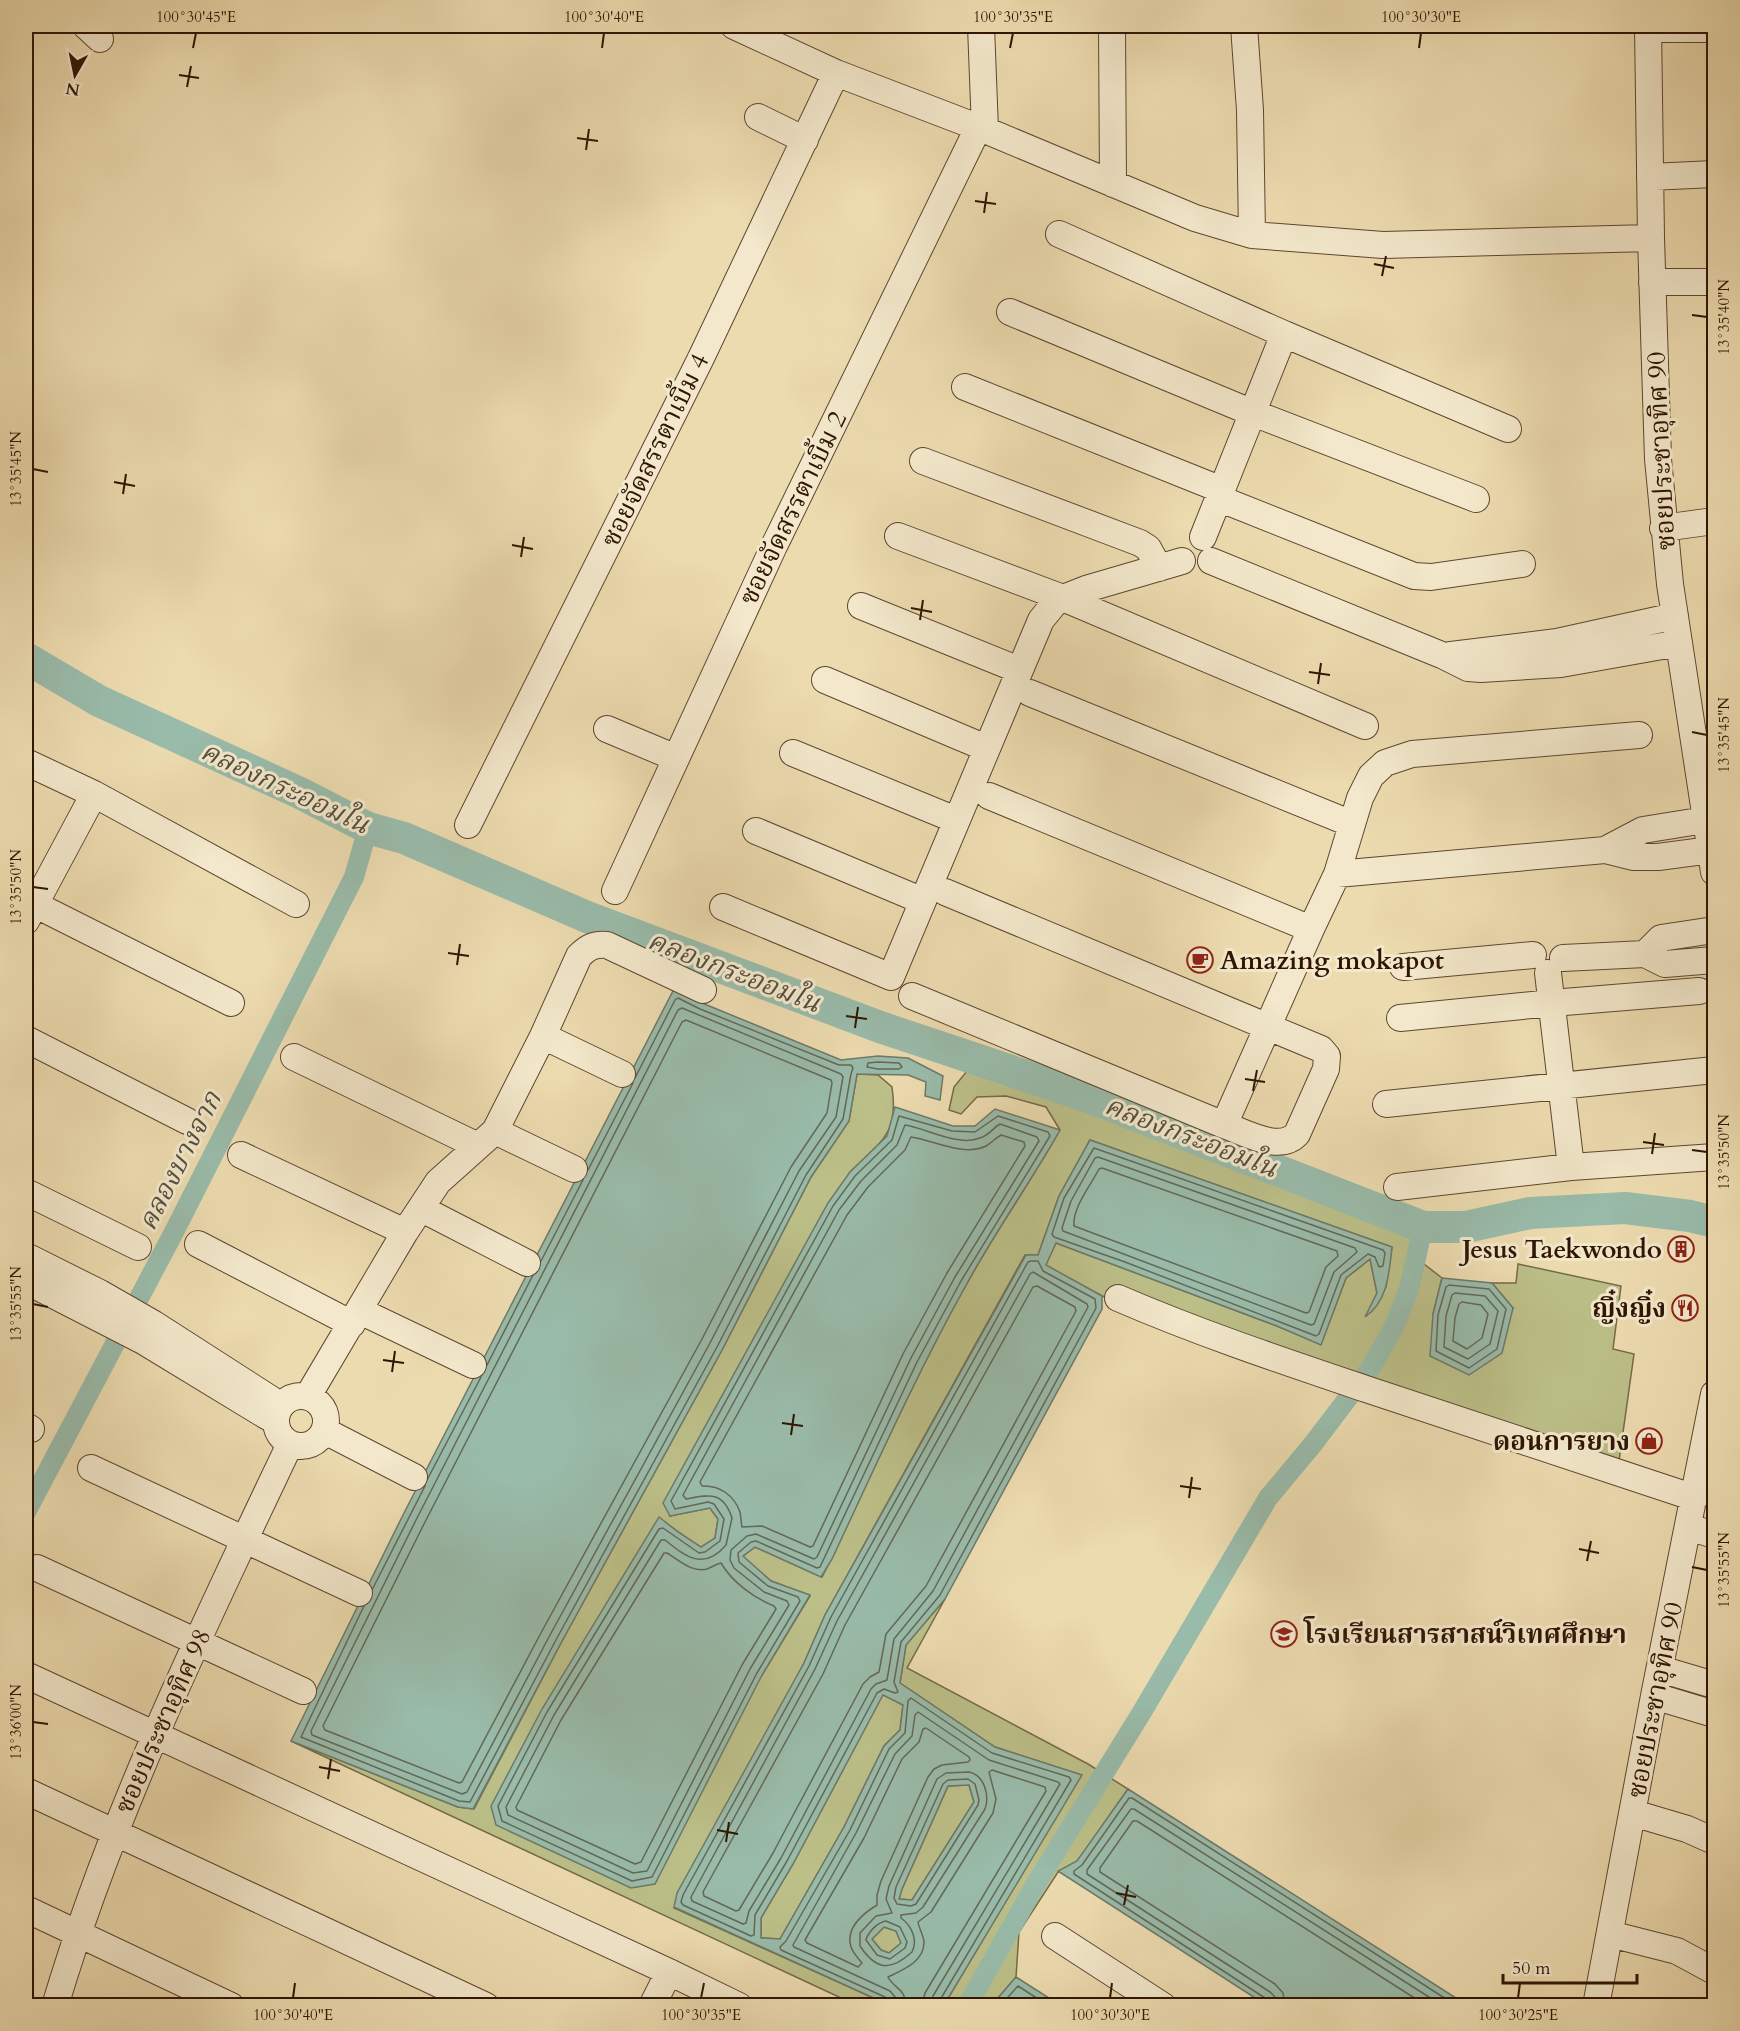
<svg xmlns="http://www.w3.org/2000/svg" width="1740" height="2031" font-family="Cardo,'Noto Serif Thai',serif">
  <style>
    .green { fill: #bcbf88; stroke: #766a46; stroke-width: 1.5 }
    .water { fill: #9ba; stroke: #6f7968; stroke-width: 1.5; fill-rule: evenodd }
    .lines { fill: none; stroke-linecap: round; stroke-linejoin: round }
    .shore { stroke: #646857; stroke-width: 1.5 }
    .canal { stroke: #9ba; stroke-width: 20 }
    .river { stroke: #9ba; stroke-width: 32 }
    .minor-casing { stroke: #5e462f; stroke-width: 28 }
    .minor { stroke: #f3e8cb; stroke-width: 26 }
    .ticks { fill: none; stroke: #2f1504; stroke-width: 2 }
    .labels { text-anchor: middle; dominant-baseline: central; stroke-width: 6; stroke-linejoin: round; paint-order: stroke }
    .street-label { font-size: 26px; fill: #2f1504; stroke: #f3e8cb }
    .poi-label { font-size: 26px; font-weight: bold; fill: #2f1504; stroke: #f3e8cb; text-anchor: end }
    .water-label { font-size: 27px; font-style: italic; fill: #544f3e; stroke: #f3e8cb }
    .neatline { fill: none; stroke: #2f1504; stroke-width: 2 }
    .ticks-label { font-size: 15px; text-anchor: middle; fill: #2f1504 }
  </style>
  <rect width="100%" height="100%" fill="#ecdbaf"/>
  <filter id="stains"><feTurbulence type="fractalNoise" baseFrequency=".00333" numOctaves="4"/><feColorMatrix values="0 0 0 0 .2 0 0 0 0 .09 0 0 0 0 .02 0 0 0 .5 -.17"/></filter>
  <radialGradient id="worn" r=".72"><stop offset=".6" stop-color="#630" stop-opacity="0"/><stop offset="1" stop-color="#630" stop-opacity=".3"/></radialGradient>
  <!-- green -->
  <path class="green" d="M971 1066 1098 1108 1413 1229 1427 1240 1424 1264 1442 1278 1433 1314 1513 1308 1492 1283H1516L1518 1264 1621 1286 1613 1349 1634 1354 1618 1468 1353 1377 1102 1296 1045 1265 1056 1243 1277 1326 1321 1344 1346 1278 1370 1259 1377 1293 1366 1316 1386 1287 1392 1247 1090 1140 1059 1196 1038 1255H1025L825 1615 804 1663 674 1908 889 2005H856L291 1741 458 1807 474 1809 562 1641 722 1350 811 1177 849 1121 857 1074 878 1075 892 1087C899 1134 881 1142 850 1172L670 1516 710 1508 718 1519 715 1538 701 1548 659 1518 762 1675 810 1596 771 1581 742 1557 755 1547 822 1577 832 1558C875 1467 916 1375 965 1287 994 1233 1030 1184 1060 1130L1046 1107 1006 1096 977 1097 961 1114 949 1110 954 1087Z
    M945 1599 907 1668 1088 1764 1128 1789 1077 1862 1058 1872 1019 1932 1016 1977 992 2005H944L1081 1775 995 1747 900 1683 906 1645Z
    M883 1694 903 1705 900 1730 884 1746 844 1827 780 1939 761 1938V1918L793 1864Z
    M969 1785 974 1802 912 1900 899 1899 902 1889 948 1786Z
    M884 1927 896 1931 901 1943 889 1953 881 1950 872 1939Z"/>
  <!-- water -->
  <path class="water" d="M674 989 702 1003 841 1060 878 1056 908 1058 943 1076 940 1100 925 1096 926 1082 908 1075 857 1074 849 1121 811 1177 722 1350 562 1641 473 1809 458 1807 291 1741 404 1513Z
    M895 1107 953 1126H975L995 1109 1060 1130C1030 1183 994 1233 965 1287 916 1375 875 1467 832 1559L821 1577 755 1547 743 1556 771 1581 810 1595 762 1675 655 1884 631 1888 496 1825 491 1806 542 1709 659 1517 678 1532 701 1547 715 1538 718 1519 710 1508 670 1516 663 1503 828 1203 850 1172 887 1136Z
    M1090 1140 1392 1247C1389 1273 1388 1301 1365 1317L1377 1293 1370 1259 1346 1278 1321 1345 1277 1326 1056 1243 1046 1265 1102 1296V1309L945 1599 906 1645 900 1683 995 1747 1082 1775 944 2005H889L674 1907 677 1893 804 1663 825 1615 1026 1255H1038L1059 1196ZM883 1695 903 1705 900 1730 884 1746 844 1827 780 1939 761 1938V1918L793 1864ZM969 1785 974 1802 912 1900 899 1899 902 1889 948 1786ZM884 1927 896 1931 901 1943 889 1953 881 1950 872 1939Z
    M1442 1278 1492 1283 1513 1308 1502 1353 1469 1375 1430 1356 1433 1314Z
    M1128 1789 1467 2005H1266L1058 1871 1077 1861Z
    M1016 1977 1060 2005H992Z"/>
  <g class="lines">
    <!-- shore -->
    <path class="shore" d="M682 1008 841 1074 843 1077 836 1117 799 1171 710 1343 550 1635 467 1792 462 1794 312 1735 311 1731 416 1520 678 1010Z
      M686 1020 831 1080 832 1083 827 1113 791 1167 702 1339 542 1631 462 1782 459 1783 325 1730 323 1726 424 1524 682 1022Z
      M878 1062 899 1063 902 1067 899 1069H878L867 1067 868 1063Z
      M899 1116 952 1131 975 1132 998 1116 1048 1132 1050 1136 961 1281 917 1362 820 1567 817 1568 756 1541 751 1542 738 1553 739 1562 768 1586 798 1597 800 1601 757 1673 652 1877 632 1881 502 1821 498 1806 547 1712 659 1529 663 1528 699 1553 705 1552 720 1541 724 1519 714 1504 708 1502 675 1509 671 1501 833 1206 855 1176 892 1140Z
      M1000 1124 1037 1137 1039 1141 955 1277 911 1358 817 1557 814 1559 756 1534 747 1536 731 1550 730 1560 734 1568 764 1592 787 1601 789 1605 750 1669 647 1871 633 1873 508 1815 506 1807 554 1715 661 1540H665C686 1557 704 1571 726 1545L732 1518C723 1490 708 1495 686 1499L683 1495 839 1210 861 1181 897 1145 905 1125C926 1128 958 1147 980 1138 988 1136 993 1128 1000 1124Z
      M1001 1135 1024 1142 1025 1146 947 1273 903 1354 813 1546 810 1547 762 1526 742 1527C741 1522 741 1517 740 1512 734 1495 719 1485 702 1486L700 1482 847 1215 868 1187 905 1150 911 1137C933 1140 963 1157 986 1146 991 1143 996 1138 1001 1135Z
      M1094 1148 1383 1250 1385 1253 1383 1266 1379 1267 1375 1257 1368 1254 1341 1275 1319 1334 1316 1336 1125 1262 1054 1237 1052 1234 1064 1198Z
      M1098 1157 1355 1248 1357 1252 1334 1272 1314 1324 1311 1325 1063 1231 1062 1228 1071 1201 1095 1158Z
      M1102 1168 1337 1251 1338 1256 1326 1267 1309 1312 1306 1313 1074 1226C1072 1208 1091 1185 1099 1169Z
      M588 1170 633 1083
      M541 1261 583 1180
      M1031 1261H1038L1043 1271 1095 1299 1096 1308 940 1595 901 1642 894 1682 898 1692 895 1693 884 1689 877 1693 787 1861 755 1915 754 1935 751 1936 683 1905 681 1902 683 1895 809 1666 831 1617 1028 1262Z
      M1033 1272 1087 1304 1088 1307 933 1591 894 1639 887 1680 876 1684 871 1689 781 1858 749 1911 746 1923 743 1924 692 1901 691 1897 815 1669 837 1621 1030 1274Z
      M1449 1285 1489 1289 1506 1309 1497 1349 1469 1368 1436 1351 1438 1315 1446 1287Z
      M1037 1286 1075 1307 1076 1311 926 1586 886 1634 879 1672 870 1677 863 1684 773 1853 739 1910 736 1911 704 1896 703 1892 823 1674 845 1625 1033 1287Z
      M1455 1293 1485 1296 1498 1311 1490 1344 1468 1359 1444 1347 1446 1316 1452 1295Z
      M1462 1302 1481 1305 1488 1314 1482 1338 1467 1349 1453 1341 1455 1318 1459 1304Z
      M487 1365 533 1275
      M427 1480 481 1377
      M664 1553H667C679 1560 692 1573 707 1569 712 1567 716 1564 721 1563 732 1582 754 1598 774 1606L776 1609 742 1665 641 1862 635 1864 517 1810 516 1807 561 1720Z
      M372 1590 425 1486
      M364 1606 301 1737 459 1801 470 1802 557 1638 717 1347 806 1175 843 1119 851 1074 853 1068 851 1065H839L700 1009 678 998 675 1000 635 1078
      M926 1728 969 1757 970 1760 968 1762 942 1765 934 1769 928 1777 881 1881 877 1895V1905C864 1913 845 1928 851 1947 853 1953 858 1958 862 1963L858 1967 807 1943 805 1940 864 1838 902 1759 919 1742 923 1729Z
      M969 1772C984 1775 990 1795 985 1809L923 1907 916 1913 901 1915V1918C912 1926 918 1940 912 1952 890 1972 876 1970 860 1946V1933L876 1916 892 1913 886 1899 889 1886 937 1779 946 1773Z
      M968 1779 975 1784 979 1800 978 1805 916 1904 911 1906 897 1904 894 1898 896 1887 943 1784 948 1780Z
      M886 1921 900 1927 907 1942 905 1948 890 1959 877 1955 866 1940C868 1932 878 1922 886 1921Z
      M889 2006V2001L885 1997 781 1950 780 1947 786 1941 850 1830 889 1749 905 1733 908 1701 911 1698 992 1753 1069 1777 1071 1780 940 2000 939 2006
      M897 2006 896 1998 890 1991 794 1947 793 1945 856 1833 895 1754 912 1736 915 1715 918 1712 989 1760 1058 1782 1060 1784 933 1996 931 2006
      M906 2006C905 1987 894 1989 888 1977 902 1970 925 1962 924 1941 923 1935 919 1928 918 1922L931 1912 993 1813 996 1799 989 1772 992 1770 1045 1787 1046 1791 925 1993 922 2006
      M1000 2006 1018 1986 1049 2006
      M1269 2006 1265 1998 1074 1874V1871L1082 1865 1129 1798H1132L1457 2006
      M1276 2006 1275 1997 1270 1992 1087 1874V1870L1131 1809H1134L1443 2006
      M1285 2006 1283 1993 1275 1984 1100 1872V1868L1133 1821H1137L1427 2006"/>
    <!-- canal -->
    <path class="canal" d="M26 1512 174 1232 354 877 368 828
      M967 2006 1037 1882 1142 1712 1268 1498 1313 1444 1370 1369 1394 1327 1409 1289 1423 1227"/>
    <!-- river -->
    <path class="river" d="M26 658 99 701 300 793 368 828 404 838 587 917 880 1027 1089 1097 1423 1227H1466L1530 1213 1625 1208 1690 1216 1714 1222"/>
    <!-- minor casing -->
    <g class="minor-casing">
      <path id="minor" d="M86 26 100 39
        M734 26 836 73 985 130 1195 218 1252 235 1383 245 1651 238
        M981 26 985 130
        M1112 26 1113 184
        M1244 26 1250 110 1252 235
        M1648 26 1651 238 1658 459 1670 584 1714 872
        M1648 29H1714
        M758 117 805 140
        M1650 177 1714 174
        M1059 234 1284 334
        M1652 282H1714
        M1010 312 1253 413 1476 499
        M965 387 1222 490
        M923 461 1140 543 1148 548 1159 568
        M1218 498 1414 576 1431 577 1522 564
        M1663 528 1714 521
        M898 536 1063 598 1365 726
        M1203 537 1284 334 1508 429
        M1211 561 1444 656 1468 668 1481 669 1561 664 1679 643
        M861 606 1019 670
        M1451 655 1557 642 1675 616
        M825 680 986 748
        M1030 693 1352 824
        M607 729 676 758
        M793 753 956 820
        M26 762 94 794 296 904
        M989 796 1311 929
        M468 825 701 358 836 73
        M756 831 923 901
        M1605 850 1643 830 1705 820
        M1337 874 1605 850 1633 857H1658L1711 850
        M615 891 774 546 978 128
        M26 900 231 1003
        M723 907 891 977 1041 620 1054 604 1063 598 1086 589 1182 561
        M26 921 94 794
        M1645 954 1661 938 1714 930
        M1563 958 1645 954 1665 964 1714 960
        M1403 967 1533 955
        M1548 973 1571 1167
        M912 996 1224 1125C1244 1132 1280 1153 1297 1134L1326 1069 1327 1056 1321 1049 945 892
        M1400 1018 1552 1003 1699 991
        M543 1036 622 1074
        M26 1039 187 1121
        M294 1057 478 1146
        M1386 1104 1714 1070
        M1224 1125 1311 929 1337 874 1360 798 1371 776 1385 763 1412 754 1639 735
        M495 1131 574 1169
        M241 1155 405 1232
        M1397 1187 1571 1167 1714 1157
        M26 1192 138 1247
        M422 1209 527 1263
        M198 1244 352 1324
        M26 1256 100 1293 154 1324 280 1405
        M26 1281 143 1341 268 1417
        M1118 1298C1199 1333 1283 1361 1366 1389 1475 1426 1585 1462 1695 1498
        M360 1311 473 1365
        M276 1421a25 25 0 1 1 50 0a25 25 0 1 1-50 0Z
        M308 1396 405 1232 438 1182 495 1131 543 1036 579 956C588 947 594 944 607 945L703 990
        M26 1426 31 1429
        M325 1431 414 1477
        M91 1468 359 1593
        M1689 1527 1714 1535
        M37 1568 303 1691
        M1660 1669 1714 1685
        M26 1675 669 1972 739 2006
        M1654 1696 1714 1714
        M26 1791 486 2006
        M1633 1813 1687 1829 1714 1841
        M26 1909 231 2006
        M1610 1934 1677 1951 1714 1971
        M1055 1936 1163 2006
        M55 2006C113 1811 203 1627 290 1444
        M652 2006 669 1972
        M1596 2006 1654 1696 1714 1394"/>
    </g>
    <!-- minor -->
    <use href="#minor" class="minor"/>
  </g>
  <!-- ticks -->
  <path class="ticks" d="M193 48 196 33M602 48 604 33M1010 48 1013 33M1419 48 1421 33M179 75 199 78M187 87 191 66M577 138 598 141M586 150 589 129M975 201 996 204M984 213 987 192M1374 264 1394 268M1382 276 1386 256M1692 315 1707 317M33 469 48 472M114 482 135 486M123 494 126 474M512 545 533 549M521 557 524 537M911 608 932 612M920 620 923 600M1309 672 1330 675M1318 684 1321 663M1692 732 1707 735M33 887 48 889M448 953 469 956M457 965 460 944M846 1016 867 1019M855 1028 858 1007M1245 1079 1265 1082M1253 1091 1257 1070M1643 1142 1664 1145M1692 1150 1707 1152M1652 1154 1655 1133M33 1304 48 1307M383 1360 404 1363M392 1372 395 1351M782 1423 803 1426M791 1435 794 1414M1180 1486 1201 1489M1189 1498 1192 1477M1579 1549 1599 1553M1587 1561 1591 1541M1692 1567 1707 1570M33 1722 48 1724M319 1767 340 1771M328 1779 331 1759M717 1830 738 1834M726 1842 729 1822M1116 1893 1136 1897M1124 1905 1128 1885M293 1998 295 1983M701 1998 704 1983M1110 1998 1112 1983M1518 1998 1520 1983"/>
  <!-- icons -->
  <defs>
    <g id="cafe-ring" transform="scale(1.35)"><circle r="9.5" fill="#f3e8cb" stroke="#8f2418" stroke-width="1.5"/><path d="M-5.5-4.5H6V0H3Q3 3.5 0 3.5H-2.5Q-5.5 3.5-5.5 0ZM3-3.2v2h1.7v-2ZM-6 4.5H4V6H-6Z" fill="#8f2418"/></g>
    <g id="building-ring" transform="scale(1.35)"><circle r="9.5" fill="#f3e8cb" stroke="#8f2418" stroke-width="1.5"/><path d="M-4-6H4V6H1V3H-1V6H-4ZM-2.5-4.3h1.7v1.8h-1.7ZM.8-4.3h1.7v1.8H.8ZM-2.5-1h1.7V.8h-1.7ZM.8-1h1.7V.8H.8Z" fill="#8f2418"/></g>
    <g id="restaurant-ring" transform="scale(1.35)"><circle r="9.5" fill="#f3e8cb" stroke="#8f2418" stroke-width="1.5"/><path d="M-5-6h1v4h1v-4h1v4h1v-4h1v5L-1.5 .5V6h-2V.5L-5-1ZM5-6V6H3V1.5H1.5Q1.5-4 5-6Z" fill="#8f2418"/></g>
    <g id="shop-ring" transform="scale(1.35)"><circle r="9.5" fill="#f3e8cb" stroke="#8f2418" stroke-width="1.5"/><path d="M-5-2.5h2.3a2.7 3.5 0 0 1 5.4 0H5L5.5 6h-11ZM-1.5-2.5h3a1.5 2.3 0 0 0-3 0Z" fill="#8f2418"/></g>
    <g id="school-ring" transform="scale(1.35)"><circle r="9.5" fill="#f3e8cb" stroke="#8f2418" stroke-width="1.5"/><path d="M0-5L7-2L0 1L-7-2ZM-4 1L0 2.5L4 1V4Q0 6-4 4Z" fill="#8f2418"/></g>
  </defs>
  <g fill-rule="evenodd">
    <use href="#cafe-ring" x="1200" y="960"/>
    <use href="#building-ring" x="1681" y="1249"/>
    <use href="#restaurant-ring" x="1685" y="1308"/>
    <use href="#shop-ring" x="1649" y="1441"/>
    <use href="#school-ring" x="1284" y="1634"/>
  </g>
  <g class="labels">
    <!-- street labels -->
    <g class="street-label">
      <text transform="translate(655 450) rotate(-64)">ซอยจัดสรรตาเบิ้ม 4</text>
      <text transform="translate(1661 451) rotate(-93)">ซอยประชาอุทิศ 90</text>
      <text transform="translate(793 508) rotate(-64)">ซอยจัดสรรตาเบิ้ม 2</text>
      <text transform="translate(1655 1700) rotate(-79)">ซอยประชาอุทิศ 90</text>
      <text transform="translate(163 1721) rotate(-66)">ซอยประชาอุทิศ 98</text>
    </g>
    <!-- poi labels -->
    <g class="poi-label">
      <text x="1220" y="960" text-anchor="start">Amazing mokapot</text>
      <text x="1662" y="1249">Jesus Taekwondo</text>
      <text x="1666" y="1308">ญิ๋งญิ๋ง</text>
      <text x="1630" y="1441">ดอนการยาง</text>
      <text x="1304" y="1634" text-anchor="start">โรงเรียนสารสาสน์วิเทศศึกษา</text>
    </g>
    <!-- water labels -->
    <g class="water-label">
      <text transform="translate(285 788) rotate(25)">คลองกระออมใน</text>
      <text transform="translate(734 972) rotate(21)">คลองกระออมใน</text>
      <text transform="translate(1191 1137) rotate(21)">คลองกระออมใน</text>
      <text transform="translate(180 1161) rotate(-63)">คลองบางจาก</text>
    </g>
  </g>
  <!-- margin -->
  <rect width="1740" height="2031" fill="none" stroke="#ecdbaf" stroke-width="66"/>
  <!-- north arrow -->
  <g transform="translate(75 75) rotate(189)" stroke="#f3e8cb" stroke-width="4.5" paint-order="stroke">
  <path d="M0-4.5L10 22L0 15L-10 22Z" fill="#2f1504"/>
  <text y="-9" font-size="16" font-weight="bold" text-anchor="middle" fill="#2f1504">N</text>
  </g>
  <!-- scale -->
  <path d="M1503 1974v9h134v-9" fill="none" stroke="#2f1504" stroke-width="3"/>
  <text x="1512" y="1974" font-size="18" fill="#2f1504" stroke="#f3e8cb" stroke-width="4.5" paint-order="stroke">50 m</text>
  <rect x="33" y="33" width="1674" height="1965" class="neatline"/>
  <g class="ticks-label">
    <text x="196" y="22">100°30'45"E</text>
    <text x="604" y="22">100°30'40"E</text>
    <text x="1013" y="22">100°30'35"E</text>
    <text x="1421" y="22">100°30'30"E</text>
    <text transform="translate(1724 317) rotate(-90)" y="5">13°35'40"N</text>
    <text transform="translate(16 469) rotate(-90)" y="5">13°35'45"N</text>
    <text transform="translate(1724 735) rotate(-90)" y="5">13°35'45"N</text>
    <text transform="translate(16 887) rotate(-90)" y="5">13°35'50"N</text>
    <text transform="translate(1724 1152) rotate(-90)" y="5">13°35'50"N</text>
    <text transform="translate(16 1304) rotate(-90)" y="5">13°35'55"N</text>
    <text transform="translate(1724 1570) rotate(-90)" y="5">13°35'55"N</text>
    <text transform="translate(16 1722) rotate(-90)" y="5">13°36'00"N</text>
    <text x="293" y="2020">100°30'40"E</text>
    <text x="701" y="2020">100°30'35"E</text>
    <text x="1110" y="2020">100°30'30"E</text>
    <text x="1518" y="2020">100°30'25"E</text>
  </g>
  <rect width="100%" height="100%" filter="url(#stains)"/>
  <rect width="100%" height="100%" fill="url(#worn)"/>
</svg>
